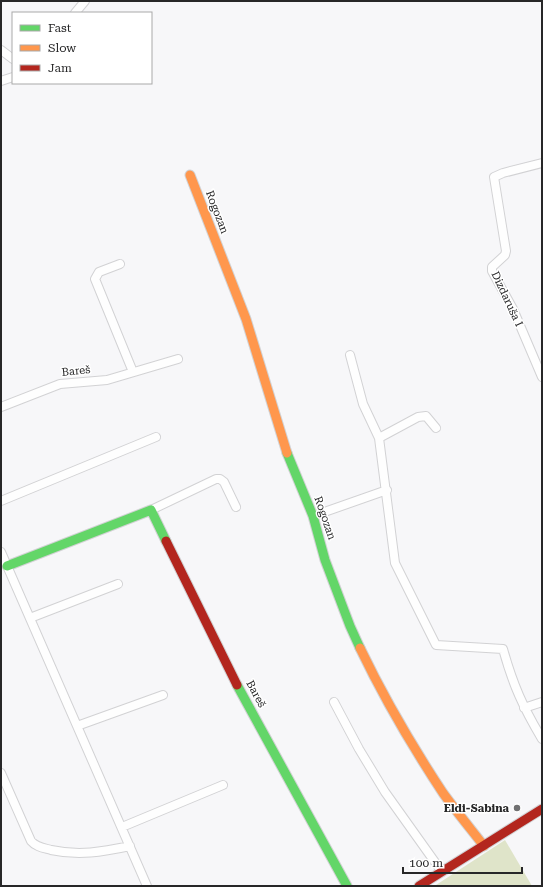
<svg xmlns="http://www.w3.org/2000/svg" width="543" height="887" font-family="'Roboto Serif',serif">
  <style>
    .green { fill: #dfe4c9 }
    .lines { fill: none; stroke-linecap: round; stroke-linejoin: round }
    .street-casing { stroke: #d2d2d4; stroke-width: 10 }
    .fast-casing { stroke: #d2d2d4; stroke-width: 11 }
    .slow-casing { stroke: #d2d2d4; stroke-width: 11 }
    .jam-casing { stroke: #d2d2d4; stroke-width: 11 }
    .street { stroke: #fefefe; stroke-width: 8 }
    .fast { stroke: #63d668; stroke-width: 9 }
    .slow { stroke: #ff974d; stroke-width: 9 }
    .jam { stroke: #b3261e; stroke-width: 9 }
    .poi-dot { fill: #707071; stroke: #fff; stroke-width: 1.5 }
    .labels { text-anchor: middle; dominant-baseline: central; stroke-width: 3; stroke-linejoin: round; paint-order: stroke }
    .street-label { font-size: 11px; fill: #272728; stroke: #fff }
    .poi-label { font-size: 11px; font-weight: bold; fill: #272728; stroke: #fff; text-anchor: end }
  </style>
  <rect width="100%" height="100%" fill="#f7f7f9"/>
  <!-- green -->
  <path class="green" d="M505 840 532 886H436V885Z"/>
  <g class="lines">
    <!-- street casing -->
    <g class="street-casing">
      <path id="street" d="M75 13 85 1
        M1 50 13 59
        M1 81 13 77
        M542 163 503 173 494 177 506 251 505 255 492 267V271L513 309 542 377
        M120 264 99 272 95 279 133 372
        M350 355 363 404 379 438 395 563 436 645 503 649C513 685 523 707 542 739
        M1 407 60 384 107 380 178 359
        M379 438 418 417 426 416 436 428
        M1 501 156 437
        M151 510 216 479H220L224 482 236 507
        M313 516 387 490
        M1 552 147 886
        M30 618 118 584
        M334 702 359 749 385 792 442 872
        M524 708 542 702
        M77 726 163 695
        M1 773 31 841C36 847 44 848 51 850 79 856 102 852 130 846
        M122 827 223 785"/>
    </g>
    <!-- fast casing -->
    <g class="fast-casing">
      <path id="fast" d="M287 453 313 516 325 560 350 626 360 648
        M7 566 151 510 166 541
        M237 685 347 886"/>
    </g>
    <!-- slow casing -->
    <g class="slow-casing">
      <path id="slow" d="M190 175 246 319 287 453
        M360 648C384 698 412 746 443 793 456 811 470 828 484 846"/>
    </g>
    <!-- jam casing -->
    <g class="jam-casing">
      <path id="jam" d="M166 541 237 685
        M419 886 542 809"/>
    </g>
    <!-- street -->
    <use href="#street" class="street"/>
    <!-- fast -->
    <use href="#fast" class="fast"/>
    <!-- slow -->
    <use href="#slow" class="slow"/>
    <!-- jam -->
    <use href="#jam" class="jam"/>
  </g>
  <!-- markers -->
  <circle class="poi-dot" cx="517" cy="808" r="4"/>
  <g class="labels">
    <!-- street labels -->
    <g class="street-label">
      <text transform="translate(217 212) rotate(69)">Rogozan</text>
      <text transform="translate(507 299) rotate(65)">Dizdaruša I</text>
      <text transform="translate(76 371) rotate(-6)">Bareš</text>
      <text transform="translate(325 518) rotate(71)">Rogozan</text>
      <text transform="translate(256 694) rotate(62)">Bareš</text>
    </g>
    <!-- poi labels -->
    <g class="poi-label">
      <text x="509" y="808">Eldi-Sabina</text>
    </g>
  </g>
  <!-- border -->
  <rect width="543" height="887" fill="none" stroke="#272728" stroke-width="4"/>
  <!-- legend -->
  <rect x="12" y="12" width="140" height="72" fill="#ffffff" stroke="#a9a9a9"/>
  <rect x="20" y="25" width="20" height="6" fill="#63d668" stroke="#a9a9a9"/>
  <text x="48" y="32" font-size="12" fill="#272728">Fast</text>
  <rect x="20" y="45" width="20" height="6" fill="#ff974d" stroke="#a9a9a9"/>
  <text x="48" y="52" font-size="12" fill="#272728">Slow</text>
  <rect x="20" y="65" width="20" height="6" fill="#b3261e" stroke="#a9a9a9"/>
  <text x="48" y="72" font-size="12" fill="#272728">Jam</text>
  <!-- scale -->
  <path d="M403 867v6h119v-6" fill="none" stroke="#272728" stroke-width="2"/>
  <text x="409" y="867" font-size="12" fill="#272728" stroke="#ffffff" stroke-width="3" paint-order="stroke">100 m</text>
</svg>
